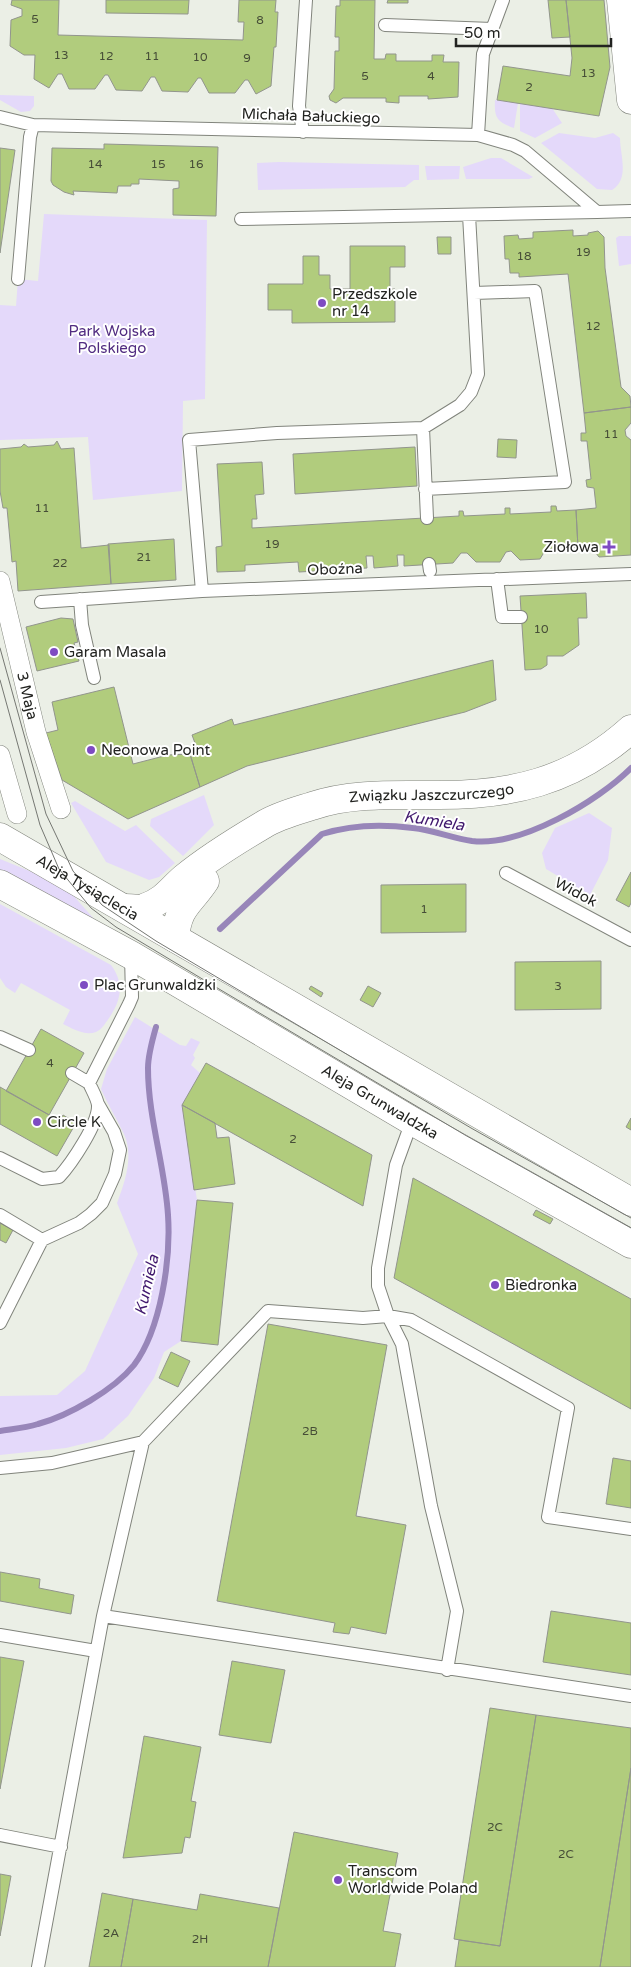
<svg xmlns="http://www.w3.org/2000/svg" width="631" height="1967" font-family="'Varela Round',sans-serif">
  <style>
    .green { fill: #e4d9fa }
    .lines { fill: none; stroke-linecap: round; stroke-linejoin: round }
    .stream { stroke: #9886b9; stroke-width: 6 }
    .building { fill: #b1cc7d; stroke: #92958d }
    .service-casing { stroke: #81847c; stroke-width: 14 }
    .pedestrian-casing { stroke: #81847c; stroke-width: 20 }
    .tertiary-casing { stroke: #81847c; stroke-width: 29 }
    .secondary-casing { stroke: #81847c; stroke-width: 29 }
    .service { stroke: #fff; stroke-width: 12 }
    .pedestrian { stroke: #fff; stroke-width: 19 }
    .tertiary { stroke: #fff; stroke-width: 28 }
    .secondary { stroke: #fff; stroke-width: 28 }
    .tram { stroke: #757772; stroke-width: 1 }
    .poi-dot { fill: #7e4bc2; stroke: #fff; stroke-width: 2 }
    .labels { text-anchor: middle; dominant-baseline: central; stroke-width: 4; stroke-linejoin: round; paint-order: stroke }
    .number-label { font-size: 12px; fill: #464d37 }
    .street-label { font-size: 15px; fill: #222320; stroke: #fff }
    .poi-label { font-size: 15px; fill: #222320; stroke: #fff; text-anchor: start }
    .park-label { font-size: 15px; fill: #512c81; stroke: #fff }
    .water-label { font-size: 16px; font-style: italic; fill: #41196e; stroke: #fff }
  </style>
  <rect width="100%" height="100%" fill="#ebefe6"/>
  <!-- green -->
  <path class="green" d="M0 95 34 96V106L30 111 21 112 0 100Z
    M495 100 518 103 514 128C497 122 494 118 495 100Z
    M520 103 552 108 562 123 535 138 520 131Z
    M559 133 595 138 613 133 620 138C620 155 630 179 612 190L597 189 541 143Z
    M491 158H501L533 177 529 179H466L463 167Z
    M279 162 419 165V180H414L405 187 258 190 257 163Z
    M425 166H460L459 179 427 180Z
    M44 214 207 220 205 399 183 401 182 491 93 500 88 437 0 440V305L16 306 18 279 38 281Z
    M619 236H631V264L619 266 616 238Z
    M204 795 214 825 183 856 150 826 151 819Z
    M75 801 125 831 136 825 175 863 159 877 149 880 106 862 71 803Z
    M589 813 612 828 608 860 590 895 546 869 542 853 555 828Z
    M0 859 64 885 95 920 0 875Z
    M0 904 111 965C126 985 120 1003 107 1021 104 1025 101 1030 96 1032 85 1036 73 1029 63 1024L70 1010 21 983 15 993 6 987 0 978Z
    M135 1017 180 1045 186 1046 191 1038 200 1042 193 1055 195 1058 191 1065 200 1073 182 1105 197 1200 181 1341 164 1352 154 1378 128 1416 103 1439 66 1448 0 1455V1396L57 1395 85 1371 138 1254 117 1203C125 1182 134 1156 124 1134 117 1119 108 1105 101 1089L107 1069Z"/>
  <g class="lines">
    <!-- stream -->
    <path class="stream" d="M220 929 322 834C350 825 383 824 413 828 433 830 452 838 472 841 521 847 598 801 631 768
      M0 1431C12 1429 25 1428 38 1424 68 1416 114 1390 134 1365 161 1329 171 1259 168 1215 165 1166 148 1118 148 1068 148 1055 152 1041 156 1027"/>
  </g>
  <!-- building -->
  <path class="building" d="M12 0H59L58 35 243 40 244 22H238L239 0H276L275 12H278L276 47H274L271 86 256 94 248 80H245L235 93H209L201 78H198L188 92 162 91 155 77H151L142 91 116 90 108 75H105L95 89H69L62 74H58L49 88 34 79 35 55H24L10 46 11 20 22 16V9L11 5Z
    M106 0H189L188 14 106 13Z
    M340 0H375L374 59H385L386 54H396V61H432V55H444L443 62H459L458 97 428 99V96H399V103L386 102V98H343L336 103 330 100 329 96 334 89 335 51H339V37H335L336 6H340Z
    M388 0H408V3H387Z
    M548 0H566L570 37 552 38Z
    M566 0H604L610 67 599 116 497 100 503 66 570 76 572 58Z
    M104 144 218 147 216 216 173 215V189L179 188V181L139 179V184H131V186H118L117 193 73 191 74 195 64 192 53 185 51 181 52 148 104 149Z
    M0 148 15 150 0 253Z
    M573 230V236L588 235V233L598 231 604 237 605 268 621 387 630 396 631 407 584 413 568 274 519 277V273H510L509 259H505L504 236 518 235 519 239 533 238V232Z
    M437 237H451V254H438Z
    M350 246H405V267H390V289H395V322L292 323V310H268V284H303V256H319V275H330V289H350Z
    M631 407V423L625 430 626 436 631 440V555L599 557 592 548H578L576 510 596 508V506L594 488 587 487 586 480 591 479 587 441H581V433H586L584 413Z
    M498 439 517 440 516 458 497 457Z
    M57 441 61 449 74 448 81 548 109 545 111 584 18 591 16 561 12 562 7 508H3L0 491V449L21 447 24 444 28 447 54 445Z
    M415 447 417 486 295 494 293 454Z
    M262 462 264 494 255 495 257 519H252V528L459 516V511H463L464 516 505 514V508H510V514L551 512V506H556L557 511 576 510 578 548 560 545V549H546L540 559 520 560 511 551 506 552 500 562H476L467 553H461L453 563 404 566V555H397L398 566 374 568 373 556H366L367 568 299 572 298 562 245 565V571L217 572 216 547 222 546 217 464Z
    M174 539 176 580 111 584 108 544Z
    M586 593 587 618H578L579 645 563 656H547V665L541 669 525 670 520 596Z
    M61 618 73 619 78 642 74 643 79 661 37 671 26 627Z
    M493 660 496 700 465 712 247 766 200 787 190 754 198 751 192 735 232 719 234 725Z
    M114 687 133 764 168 755 190 754 200 787 128 819 62 780 46 733 58 730 52 702Z
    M631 872V903L629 907 616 900Z
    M466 884V932L381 933V885Z
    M601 961V1009L515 1010V962Z
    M311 986 323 993 321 997 309 989Z
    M368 986 381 993 373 1007 360 1000Z
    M41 1029 84 1053 49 1115 6 1091Z
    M206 1063 372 1155 363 1206 182 1105Z
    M0 1087 60 1121 63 1115 76 1123 57 1156 0 1124Z
    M182 1105 215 1123 217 1138 229 1137 235 1184 194 1190Z
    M631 1118V1130L626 1127Z
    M413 1178 631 1299V1409L394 1278Z
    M197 1200 233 1203 218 1345 181 1341Z
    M536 1210 553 1219 550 1224 533 1215Z
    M0 1223 13 1230 6 1243 0 1240Z
    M268 1324 387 1345 356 1516 406 1525 386 1634 351 1627 349 1634 333 1632 335 1623 217 1601Z
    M171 1352 190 1361 178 1387 159 1378Z
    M613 1458 631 1461V1508L606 1504Z
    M0 1572 40 1579 39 1588 74 1595 71 1614 0 1601Z
    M551 1611 631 1623V1675L543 1662Z
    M0 1657 24 1661 0 1789Z
    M232 1661 285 1670 271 1743 219 1735Z
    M490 1708 536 1715 500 1946 454 1939Z
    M536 1715 631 1728V1768L600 1967H455L459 1940 500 1946Z
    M144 1736 201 1747 191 1801 196 1802 190 1838 185 1837 182 1853 123 1858Z
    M631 1768V1967H600Z
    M294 1832 398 1853 383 1931 401 1934 395 1967H268Z
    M0 1874 11 1876 0 1936Z
    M102 1893 133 1899 121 1967H89Z
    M200 1894 279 1908 268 1967H121L133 1899 197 1910Z"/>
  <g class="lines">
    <!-- service casing -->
    <g class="service-casing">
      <path id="service" d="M385 25 492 29
        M0 117 33 125 478 135 513 145 525 151 597 212 631 211
        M303 132 299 106 306 0
        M478 135 483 54 503 0
        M241 219 597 212
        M18 279 30 137 33 125
        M423 428 427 518
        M425 489 565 482 535 291 474 293
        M429 564 430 571
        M497 579 502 617H521
        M202 591 189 440 277 433 423 428 460 405 471 392 478 374 469 215
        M80 599 82 625 94 678
        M41 602 202 591 631 574
        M506 873 631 940
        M0 1037 29 1050
        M72 1073 89 1083 129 1004 132 997 131 955
        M412 1121 396 1165 378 1268V1286L388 1316 402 1344 431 1506 457 1611 447 1670
        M0 1158 42 1179 59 1177C71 1164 99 1123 98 1105 97 1098 92 1090 89 1083
        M0 1215 42 1240
        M0 1323 42 1240 79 1223 91 1214 102 1203 115 1174 120 1150 114 1132 98 1104
        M143 1442 103 1616 631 1696
        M0 1468 52 1463 143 1442 268 1311 363 1318 388 1316 411 1320 568 1408 548 1517 631 1529
        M0 1635 96 1651
        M0 1835 61 1847
        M38 1967 103 1616"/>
    </g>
    <!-- pedestrian casing -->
    <g class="pedestrian-casing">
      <g id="pedestrian">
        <path id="s1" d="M0 581 36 732 61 809"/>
        <path d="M0 755 17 814"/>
      </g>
    </g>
    <!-- tertiary casing -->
    <g class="tertiary-casing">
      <g id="tertiary">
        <path d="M621 0 631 100"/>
        <path id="s2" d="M124 908C131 908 140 910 146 907 165 900 170 890 184 878 208 858 236 841 263 825 277 816 296 811 312 806 350 793 393 795 432 795 510 796 572 782 631 729"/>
        <path d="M175 938C178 906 189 905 205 881"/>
      </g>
    </g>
    <!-- secondary casing -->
    <g class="secondary-casing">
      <g id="secondary">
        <path id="s3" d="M0 837 631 1202"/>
        <path id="s4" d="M0 884 131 955 412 1121 631 1244"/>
      </g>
    </g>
    <!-- service -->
    <use href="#service" class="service"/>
    <!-- pedestrian -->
    <use href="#pedestrian" class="pedestrian"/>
    <!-- tertiary -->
    <use href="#tertiary" class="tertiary"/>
    <!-- secondary -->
    <use href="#secondary" class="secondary"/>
    <!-- tram -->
    <path class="tram" d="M0 648 46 814 73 871 102 905 156 941 471 1128 631 1218
      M0 680 40 825 59 869 91 908 116 927 214 986 465 1135 631 1228"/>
  </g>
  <!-- markers -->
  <g class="poi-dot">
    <circle cx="322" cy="303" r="5"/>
    <path d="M606.5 539.5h5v5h5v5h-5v5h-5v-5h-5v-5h5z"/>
    <circle cx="54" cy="652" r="5"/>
    <circle cx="91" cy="750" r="5"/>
    <circle cx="84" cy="985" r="5"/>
    <circle cx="37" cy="1122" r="5"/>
    <circle cx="495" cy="1285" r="5"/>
    <circle cx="338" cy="1880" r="5"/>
  </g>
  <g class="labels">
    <!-- number labels -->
    <g class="number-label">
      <text x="35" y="19">5</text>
      <text x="260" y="20">8</text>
      <text x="61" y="55">13</text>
      <text x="106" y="56">12</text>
      <text x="152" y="56">11</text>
      <text x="200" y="57">10</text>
      <text x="247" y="58">9</text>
      <text x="588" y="73">13</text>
      <text x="365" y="76">5</text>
      <text x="431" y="76">4</text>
      <text x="529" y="87">2</text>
      <text x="95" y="164">14</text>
      <text x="158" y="164">15</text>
      <text x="196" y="164">16</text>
      <text x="583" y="252">19</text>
      <text x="524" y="256">18</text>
      <text x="593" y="326">12</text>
      <text x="611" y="434">11</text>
      <text x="42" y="508">11</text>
      <text x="272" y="544">19</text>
      <text x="144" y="557">21</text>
      <text x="60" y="563">22</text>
      <text x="541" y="629">10</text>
      <text x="424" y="909">1</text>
      <text x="558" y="986">3</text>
      <text x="50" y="1063">4</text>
      <text x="293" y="1139">2</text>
      <text x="310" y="1431">2B</text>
      <text x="495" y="1827">2C</text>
      <text x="566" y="1854">2C</text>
      <text x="111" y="1933">2A</text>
      <text x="200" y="1939">2H</text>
    </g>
    <!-- street labels -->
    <g class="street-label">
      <text transform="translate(311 116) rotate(2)">Michała Bałuckiego</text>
      <text transform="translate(335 569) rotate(-2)">Oboźna</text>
      <text stroke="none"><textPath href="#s1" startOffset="118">3 Maja</textPath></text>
      <text stroke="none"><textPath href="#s2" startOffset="339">Związku Jaszczurczego</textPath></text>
      <text stroke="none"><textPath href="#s3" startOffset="101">Aleja Tysiąclecia</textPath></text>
      <text transform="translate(576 892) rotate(28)">Widok</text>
      <text stroke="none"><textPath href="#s4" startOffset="438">Aleja Grunwaldzka</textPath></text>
    </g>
    <!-- poi labels -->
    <g class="poi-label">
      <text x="332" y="294">Przedszkole<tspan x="332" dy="17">nr 14</tspan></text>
      <text x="599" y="547" text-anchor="end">Ziołowa</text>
      <text x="64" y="652">Garam Masala</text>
      <text x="101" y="750">Neonowa Point</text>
      <text x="94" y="985">Plac Grunwaldzki</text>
      <text x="47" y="1122">Circle K</text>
      <text x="505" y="1285">Biedronka</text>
      <text x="348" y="1871">Transcom<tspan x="348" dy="17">Worldwide Poland</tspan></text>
    </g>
    <!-- park labels -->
    <g class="park-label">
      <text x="112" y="331">Park Wojska<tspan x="112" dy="17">Polskiego</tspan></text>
    </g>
    <!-- water labels -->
    <g class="water-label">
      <text transform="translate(434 821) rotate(9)">Kumiela</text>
      <text transform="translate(147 1285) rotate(-77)">Kumiela</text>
    </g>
  </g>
  <!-- scale -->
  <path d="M456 38v8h155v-8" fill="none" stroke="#222320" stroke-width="2.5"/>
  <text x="464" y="38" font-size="15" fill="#222320" stroke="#ffffff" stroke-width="4" paint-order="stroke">50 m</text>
</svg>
